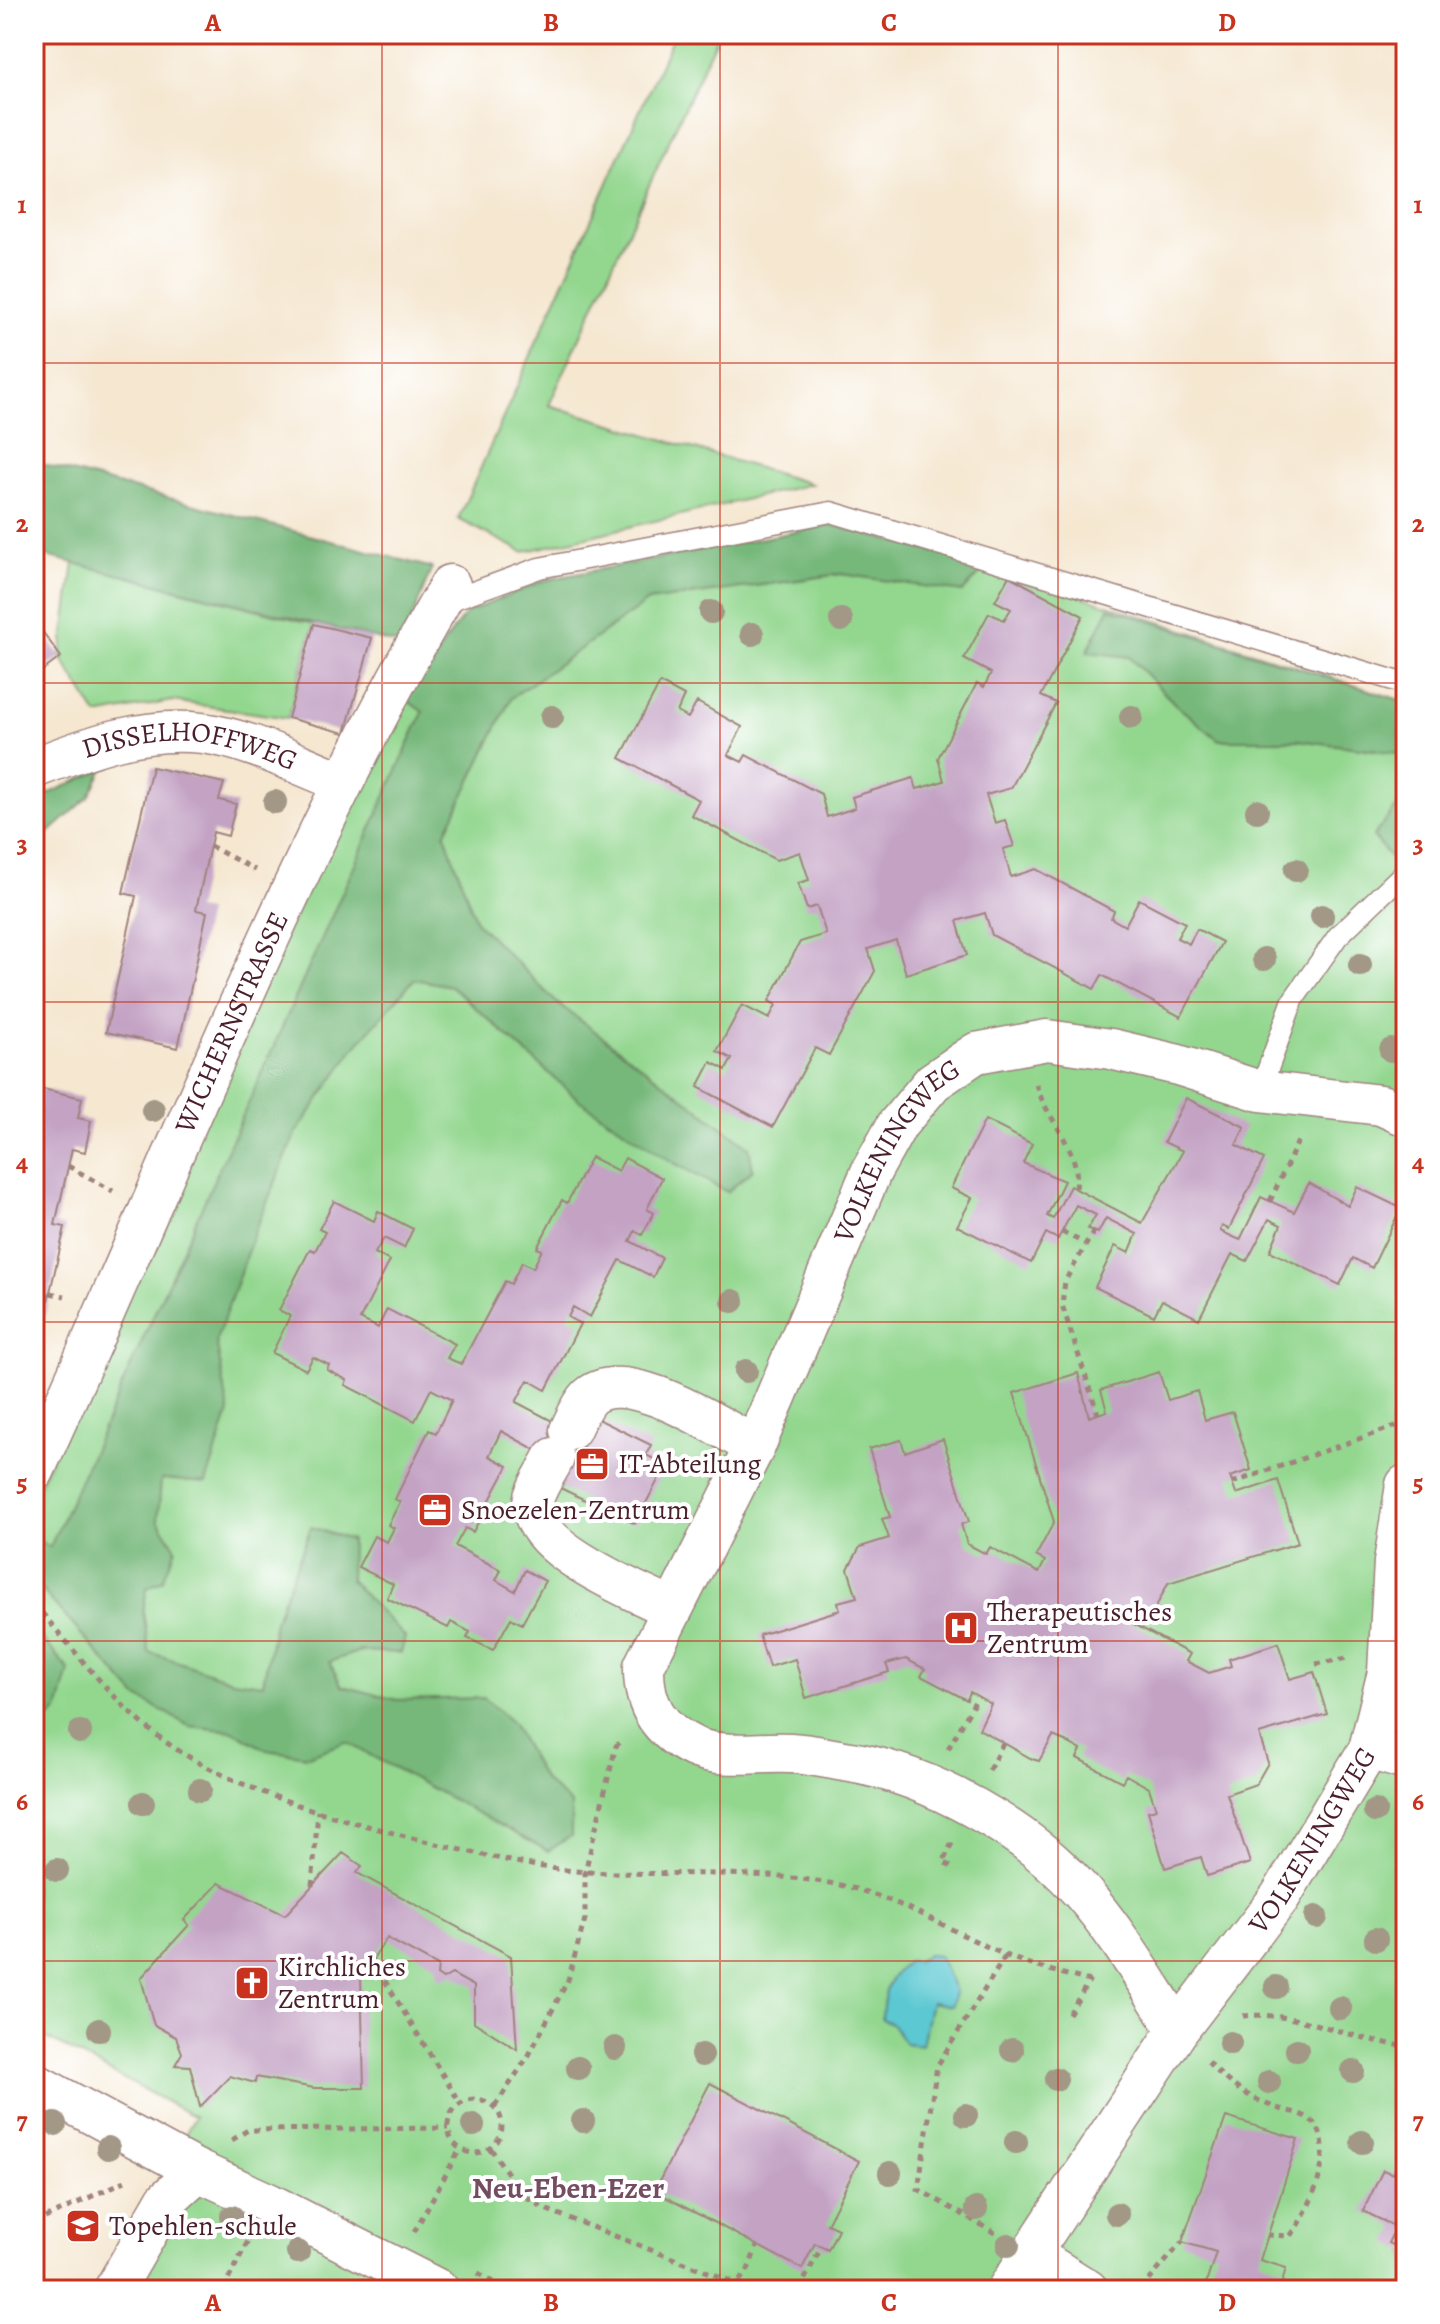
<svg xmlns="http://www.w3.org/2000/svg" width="1440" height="2324" font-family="Alegreya,serif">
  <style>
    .green { fill: #93d78f; stroke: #6e7b5d; stroke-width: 2 }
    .forest { fill: #76b87a; stroke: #606c52; stroke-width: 2 }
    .water { fill: #5bc8d2; stroke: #52747e; stroke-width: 2 }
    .building { fill: #c3a2c4 }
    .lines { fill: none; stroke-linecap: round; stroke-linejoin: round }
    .service-casing { stroke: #a0837e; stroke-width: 23 }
    .minor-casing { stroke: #a0837e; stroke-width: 43 }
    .path { stroke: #a0837e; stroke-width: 5; stroke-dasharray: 6 6; stroke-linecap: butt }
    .service { stroke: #fff; stroke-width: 20 }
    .minor { stroke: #fff; stroke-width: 40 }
    .tree { fill: #a39786 }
    .grid { fill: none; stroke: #c8321e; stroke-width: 2; stroke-opacity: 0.55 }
    .labels { text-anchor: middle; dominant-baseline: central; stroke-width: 8; stroke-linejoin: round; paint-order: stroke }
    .street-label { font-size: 28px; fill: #4a1f2b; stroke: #fff }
    .poi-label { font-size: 28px; fill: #4a1f2b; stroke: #fff; text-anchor: start }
    .neighbourhood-label { font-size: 30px; font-weight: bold; fill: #744d61; stroke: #fff }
    .neatline { fill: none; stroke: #c8321e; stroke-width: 3 }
    .grid-label { font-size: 26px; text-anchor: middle; font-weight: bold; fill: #c8321e }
  </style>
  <rect width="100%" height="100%" fill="#fff"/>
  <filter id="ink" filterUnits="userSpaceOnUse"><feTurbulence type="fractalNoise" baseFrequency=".0125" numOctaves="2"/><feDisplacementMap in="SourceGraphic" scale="16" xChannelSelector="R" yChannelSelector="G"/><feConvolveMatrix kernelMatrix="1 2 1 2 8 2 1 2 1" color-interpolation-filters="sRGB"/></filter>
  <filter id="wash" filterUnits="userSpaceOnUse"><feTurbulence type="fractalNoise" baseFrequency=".006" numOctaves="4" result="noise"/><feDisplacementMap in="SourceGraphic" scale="32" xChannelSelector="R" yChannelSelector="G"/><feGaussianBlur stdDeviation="1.8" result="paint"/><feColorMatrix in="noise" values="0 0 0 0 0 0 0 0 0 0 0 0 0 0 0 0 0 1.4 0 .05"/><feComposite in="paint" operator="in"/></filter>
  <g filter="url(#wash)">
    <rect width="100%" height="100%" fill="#f5e7d0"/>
    <!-- green -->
    <path class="green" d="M674 34H718L549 405 811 484 523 552 458 519Z
      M831 525 988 566 1406 702V2290H95L195 2117 34 2031V1496L395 692 405 697 466 613 545 580Z
      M74 563 314 624 288 718 172 701 97 715 61 657Z"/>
    <!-- forest -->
    <path class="forest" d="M34 462 432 568 401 645 34 553Z
      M831 525 988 566 962 592 841 574 648 601 511 698 445 834 476 922 556 1002 749 1147 753 1170 727 1192 674 1163 579 1100 451 986 414 979 355 1047 296 1133 254 1233 216 1341 229 1412 206 1483 161 1479 158 1520 176 1548 163 1580 147 1588 143 1611 149 1652 232 1680 263 1684 275 1621 311 1527 351 1540 350 1580 405 1637 401 1653 360 1651 329 1662 342 1686 397 1700 484 1698 512 1723 544 1780 571 1804V1836L548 1851 346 1742 308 1756 267 1750 233 1731 189 1726 136 1696 34 1581V1538L50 1547 423 712 404 698 466 613 545 580Z
      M1109 608 1406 702V754L1298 740H1219L1176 705 1129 657 1087 652Z
      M103 769 89 797 34 846V813L48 794Z
      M1406 796V843L1390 857 1373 836Z
      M34 1629 69 1670 58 1711 34 1732Z"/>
    <!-- water -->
    <path class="water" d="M927 1955 939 1956 955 1992 952 2006 931 2002 922 2045 905 2043 891 2023 882 2019C883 1991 887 1979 908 1961H918Z"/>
    <g id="blocks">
      <!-- building -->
      <path class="building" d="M1009 576 1083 616 1041 696 1056 703 1011 788 986 795 995 823 1005 820 1014 846 1003 849 1011 877 1036 869 1114 911 1111 918 1125 926 1139 899 1185 923 1177 938 1189 944 1197 929 1222 942 1181 1017 1102 975 1094 989 992 935 985 913 957 921 967 955 941 963 906 974 896 940 868 949 875 971 829 1055 815 1048 773 1127 698 1087 711 1062 726 1070 732 1059 717 1051 742 1005 769 1019 776 1005 769 1001 800 942 826 934 817 906 807 909 798 883 809 880 800 852 776 860 691 815 699 800 620 758 660 683 684 696 677 712 688 718 697 702 742 727 728 755 742 762 746 755 821 794 827 817 855 808 852 797 913 778 917 789 944 781 938 758 977 683 984 687 991 673 964 659 989 613 1004 620 1011 609 995 601Z
        M34 620 61 657 34 677Z
        M314 624 372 638 345 733 288 718Z
        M152 767 224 783 219 800 236 804 228 836 213 832 196 910 207 912 178 1048 106 1032 136 896 123 893Z
        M34 1087 82 1098 78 1118 91 1121 85 1152 72 1149 55 1225 65 1227 35 1357Z
        M1186 1098 1245 1127 1236 1145 1264 1159 1229 1229 1222 1226 1220 1231 1240 1240 1261 1197 1294 1212 1309 1183 1348 1206 1357 1187 1401 1208 1372 1268 1353 1258 1340 1285 1270 1251 1281 1225 1269 1219 1247 1261 1232 1254 1199 1319 1162 1300 1154 1316 1095 1287 1115 1246 1129 1253 1137 1234 1106 1218 1098 1233 1088 1229 1096 1215 1076 1205 1058 1239 1046 1233 1031 1263 957 1226 972 1198 951 1188 985 1120 1032 1144 1023 1163 1064 1181 1047 1216 1053 1219 1070 1186 1142 1223 1183 1151 1164 1142Z
        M591 1157 618 1171 625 1158 662 1178 647 1209 654 1213 642 1235 635 1231 630 1241 662 1258 653 1277 620 1260 590 1317 573 1307 568 1317 580 1324 546 1390 528 1380 516 1402 554 1422 592 1416 651 1445 646 1455 666 1465 635 1524 556 1486 538 1451 501 1431 489 1456 508 1466 473 1532 465 1528 455 1546 501 1570 496 1580 515 1591 525 1570 545 1581 522 1624 511 1618 493 1650 467 1638 470 1632 451 1622 448 1628 387 1598 393 1584 358 1567 374 1536 387 1542 394 1528 388 1525 400 1502 395 1499 429 1430 436 1433 452 1400 431 1389 415 1421 345 1385 347 1380 327 1370 329 1365 313 1357 306 1370 272 1353 290 1316 279 1310 310 1249 315 1251 325 1232 319 1229 334 1201 374 1221 378 1211 413 1229 404 1248 384 1238 375 1253 390 1261 360 1319 378 1328 387 1309 455 1344 447 1358 461 1364 505 1281 511 1284 522 1262 533 1268 542 1250 537 1248 562 1200 567 1203Z
        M1159 1372 1168 1400 1197 1391 1205 1420 1233 1412 1251 1470 1230 1477 1236 1494 1278 1480 1298 1543 1168 1583 1151 1617 1136 1610 1130 1622 1190 1654 1186 1661 1209 1673 1231 1666 1229 1659 1278 1643 1290 1679 1314 1672 1327 1714 1259 1734 1268 1763 1256 1784 1227 1794 1250 1863 1207 1876 1201 1857 1165 1868 1148 1811 1156 1809 1149 1788 1126 1775 1122 1782 1077 1758 1081 1750 1065 1741 1053 1736 1039 1761 1032 1759 979 1729 991 1704 970 1692 967 1700 921 1676 925 1669 906 1659 886 1664 889 1672 806 1698 795 1659 769 1667 759 1635 840 1610 838 1602 857 1597 848 1569 860 1547 889 1538 882 1519 890 1517 869 1449 901 1440 905 1452 943 1439 969 1522 961 1524 967 1544 986 1554 990 1547 1039 1573 1045 1561 1036 1556 1054 1522 1014 1393 1078 1373 1089 1417 1107 1411 1101 1390Z
        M343 1853 362 1866 357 1873 511 1956 517 2049 474 2022V1986L452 1974 443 1979 437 1975 438 1966 387 1938 361 1976 364 2088H314L256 2077 255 2083 230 2076 200 2107 190 2066 175 2065 182 2053 176 2037 154 2025 141 1978 189 1925 184 1920 219 1883 285 1915Z
        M710 2083 859 2161 827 2224 838 2229 828 2250 815 2243 802 2269 654 2191Z
        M1226 2117 1298 2139 1260 2260 1286 2268 1280 2290H1204L1216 2252 1182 2242Z
        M1406 2147V2252L1388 2243 1396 2227 1363 2211 1383 2170 1393 2174Z"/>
    </g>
  </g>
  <g filter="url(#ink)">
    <use href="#blocks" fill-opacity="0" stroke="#a0837e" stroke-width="2"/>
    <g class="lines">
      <!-- service casing -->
      <g class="service-casing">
        <path id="service" d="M443 603 539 568 831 512 1406 684
          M1260 1091 1293 1000 1338 936 1406 871"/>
      </g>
      <!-- minor casing -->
      <g class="minor-casing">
        <g id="minor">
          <path id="s1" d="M34 768C88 747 143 726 202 733 250 739 298 765 343 782"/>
          <path d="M570 1430C575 1420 581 1405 589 1397 625 1364 720 1428 755 1446"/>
          <path d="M554 1458C548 1470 538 1484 534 1497 521 1547 637 1591 672 1609"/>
          <path id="s2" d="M34 1471C170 1174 285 867 450 585"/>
          <path d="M1369 1749 1406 1760"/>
          <path id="s3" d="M1178 2030C1147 1983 1118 1933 1081 1891 1027 1829 931 1776 851 1762 831 1759 811 1754 791 1753 762 1751 721 1759 694 1747 658 1730 643 1704 644 1666L755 1446 872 1170 897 1125 933 1082 976 1053 1047 1040 1111 1049 1178 1065 1260 1091 1381 1105 1406 1116"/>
          <path d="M34 2083 198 2171 270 2204 439 2290"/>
          <path d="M1031 2254 1088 2290"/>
          <path d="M114 2290 166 2200 198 2171"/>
          <path id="s4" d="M1007 2290 1178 2030 1280 1897 1369 1749 1388 1672 1394 1562 1406 1485"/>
        </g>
      </g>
      <!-- path -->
      <path class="path" d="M210 846 255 870
        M1036 1084C1046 1120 1082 1149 1076 1188
        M68 1166 113 1191
        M1270 1201 1300 1137
        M1094 1231 1065 1281 1062 1305 1098 1414
        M1062 1232 1086 1244
        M50 1293 65 1296
        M1232 1483 1399 1425 1406 1428
        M34 1604C75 1650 113 1703 163 1740 237 1794 356 1824 445 1846 492 1857 539 1869 588 1872 670 1876 754 1869 835 1884 896 1896 947 1929 1003 1954 1030 1966 1061 1973 1089 1981L1093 1977
        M1316 1664 1347 1658
        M948 1749 978 1696
        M989 1770 1003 1743
        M952 1843 943 1862 955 1869
        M312 1886 318 1811
        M372 1960 460 2103
        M1069 2014 1089 1981
        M1243 2016C1299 2010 1351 2041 1406 2046
        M1208 2062C1227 2083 1247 2097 1274 2107 1284 2111 1300 2112 1309 2119 1342 2142 1309 2213 1290 2236L1268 2235
        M448 2126a27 27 0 1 1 54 0a27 27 0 1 1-54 0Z
        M495 2106 529 2055 568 1980 585 1919V1872L616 1746 622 1740
        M232 2140 248 2130 448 2128
        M491 2149 522 2194 545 2209 755 2290
        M34 2223 125 2181
        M414 2232 460 2149
        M995 2233 918 2189 937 2066 1006 1955
        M478 2273 508 2290
        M223 2290 248 2241
        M732 2290 748 2270 757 2246
        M799 2290 822 2246
        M1141 2290 1182 2242"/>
      <!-- service -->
      <use href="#service" class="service"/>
      <!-- minor -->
      <use href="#minor" class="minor"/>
    </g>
    <!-- trees -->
    <g class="tree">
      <circle cx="711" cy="612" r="12"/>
      <circle cx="841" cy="620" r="12"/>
      <circle cx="752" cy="634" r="12"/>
      <circle cx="552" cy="717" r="12"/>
      <circle cx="1131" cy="717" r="12"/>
      <circle cx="275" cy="802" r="12"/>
      <circle cx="1257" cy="811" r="12"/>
      <circle cx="1296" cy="870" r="12"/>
      <circle cx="1322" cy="916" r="12"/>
      <circle cx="1264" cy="959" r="12"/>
      <circle cx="1360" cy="965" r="12"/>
      <circle cx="1391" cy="1050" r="12"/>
      <circle cx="153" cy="1110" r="12"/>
      <circle cx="733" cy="1301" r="12"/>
      <circle cx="746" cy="1371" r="12"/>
      <circle cx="80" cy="1732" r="12"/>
      <circle cx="200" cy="1790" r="12"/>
      <circle cx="143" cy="1803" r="12"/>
      <circle cx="1375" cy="1811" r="12"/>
      <circle cx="57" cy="1870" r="12"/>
      <circle cx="1316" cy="1917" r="12"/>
      <circle cx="1376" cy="1939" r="12"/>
      <circle cx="1276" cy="1987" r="12"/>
      <circle cx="1340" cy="2008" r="12"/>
      <circle cx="99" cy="2030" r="12"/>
      <circle cx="1230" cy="2043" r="12"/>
      <circle cx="615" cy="2048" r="12"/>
      <circle cx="1012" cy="2050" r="12"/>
      <circle cx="1297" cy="2050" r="12"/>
      <circle cx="702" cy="2055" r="12"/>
      <circle cx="578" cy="2068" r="12"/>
      <circle cx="1353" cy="2071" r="12"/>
      <circle cx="1056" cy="2079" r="12"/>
      <circle cx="1269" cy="2082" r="12"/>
      <circle cx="966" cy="2115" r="12"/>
      <circle cx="583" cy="2121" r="12"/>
      <circle cx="55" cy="2124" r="12"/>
      <circle cx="473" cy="2125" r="12"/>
      <circle cx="1016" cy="2142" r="12"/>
      <circle cx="1362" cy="2142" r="12"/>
      <circle cx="108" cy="2148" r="12"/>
      <circle cx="890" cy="2173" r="12"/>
      <circle cx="976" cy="2209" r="12"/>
      <circle cx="1117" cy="2214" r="12"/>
      <circle cx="232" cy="2217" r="12"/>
      <circle cx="1008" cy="2245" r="12"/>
      <circle cx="298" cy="2252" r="12"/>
    </g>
  </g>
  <!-- grid -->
  <path class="grid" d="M382 34V2290M720 34V2290M1058 34V2290M34 363H1406M34 683H1406M34 1002H1406M34 1322H1406M34 1641H1406M34 1961H1406"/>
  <!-- icons -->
  <defs>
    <g id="office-square" transform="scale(1.8)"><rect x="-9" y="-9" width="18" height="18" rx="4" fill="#c8321e" stroke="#fff"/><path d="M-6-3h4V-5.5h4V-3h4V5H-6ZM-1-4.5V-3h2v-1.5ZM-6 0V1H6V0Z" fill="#fff"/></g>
    <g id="hospital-square" transform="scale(1.8)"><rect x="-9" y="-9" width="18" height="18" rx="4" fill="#c8321e" stroke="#fff"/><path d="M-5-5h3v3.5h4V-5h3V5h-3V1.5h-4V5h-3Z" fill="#fff"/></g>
    <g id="church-square" transform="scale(1.8)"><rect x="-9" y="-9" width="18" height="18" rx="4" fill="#c8321e" stroke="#fff"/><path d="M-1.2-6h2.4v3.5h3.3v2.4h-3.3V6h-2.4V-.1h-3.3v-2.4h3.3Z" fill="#fff"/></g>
    <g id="school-square" transform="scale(1.8)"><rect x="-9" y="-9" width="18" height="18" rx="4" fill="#c8321e" stroke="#fff"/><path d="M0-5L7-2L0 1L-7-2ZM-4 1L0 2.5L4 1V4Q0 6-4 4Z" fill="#fff"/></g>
  </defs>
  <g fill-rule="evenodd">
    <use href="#office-square" x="592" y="1464"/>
    <use href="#office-square" x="435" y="1510"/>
    <use href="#hospital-square" x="961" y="1628"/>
    <use href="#church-square" x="252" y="1983"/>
    <use href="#school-square" x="83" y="2226"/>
  </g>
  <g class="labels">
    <!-- street labels -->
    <g class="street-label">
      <text stroke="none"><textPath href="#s1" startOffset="162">DISSELHOFFWEG</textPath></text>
      <text stroke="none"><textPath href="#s2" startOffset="490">WICHERNSTRASSE</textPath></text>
      <text stroke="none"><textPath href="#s3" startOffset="1274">VOLKENINGWEG</textPath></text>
      <text stroke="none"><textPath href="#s4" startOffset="544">VOLKENINGWEG</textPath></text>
    </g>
    <!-- poi labels -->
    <g class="poi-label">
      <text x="618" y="1464">IT-Abteilung</text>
      <text x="461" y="1510">Snoezelen-Zentrum</text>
      <text x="987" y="1612">Therapeutisches<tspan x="987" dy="32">Zentrum</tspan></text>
      <text x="278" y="1967">Kirchliches<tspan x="278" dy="32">Zentrum</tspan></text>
      <text x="109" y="2226">Topehlen-schule</text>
    </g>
    <!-- neighbourhood labels -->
    <g class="neighbourhood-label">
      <text x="568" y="2188">Neu-Eben-Ezer</text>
    </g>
  </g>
  <!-- margin -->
  <rect width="1440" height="2324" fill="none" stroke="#fff" stroke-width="88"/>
  <rect x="44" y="44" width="1352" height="2236" class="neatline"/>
  <g class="grid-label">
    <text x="213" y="31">A</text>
    <text x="551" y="31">B</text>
    <text x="889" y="31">C</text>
    <text x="1227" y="31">D</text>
    <text x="22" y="213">1</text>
    <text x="1418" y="213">1</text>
    <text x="22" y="532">2</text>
    <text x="1418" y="532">2</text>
    <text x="22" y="852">3</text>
    <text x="1418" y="852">3</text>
    <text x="22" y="1171">4</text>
    <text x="1418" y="1171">4</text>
    <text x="22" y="1491">5</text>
    <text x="1418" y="1491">5</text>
    <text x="22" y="1810">6</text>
    <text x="1418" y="1810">6</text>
    <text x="22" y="2129">7</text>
    <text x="1418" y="2129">7</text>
    <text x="213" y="2311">A</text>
    <text x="551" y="2311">B</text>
    <text x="889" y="2311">C</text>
    <text x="1227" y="2311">D</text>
  </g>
</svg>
